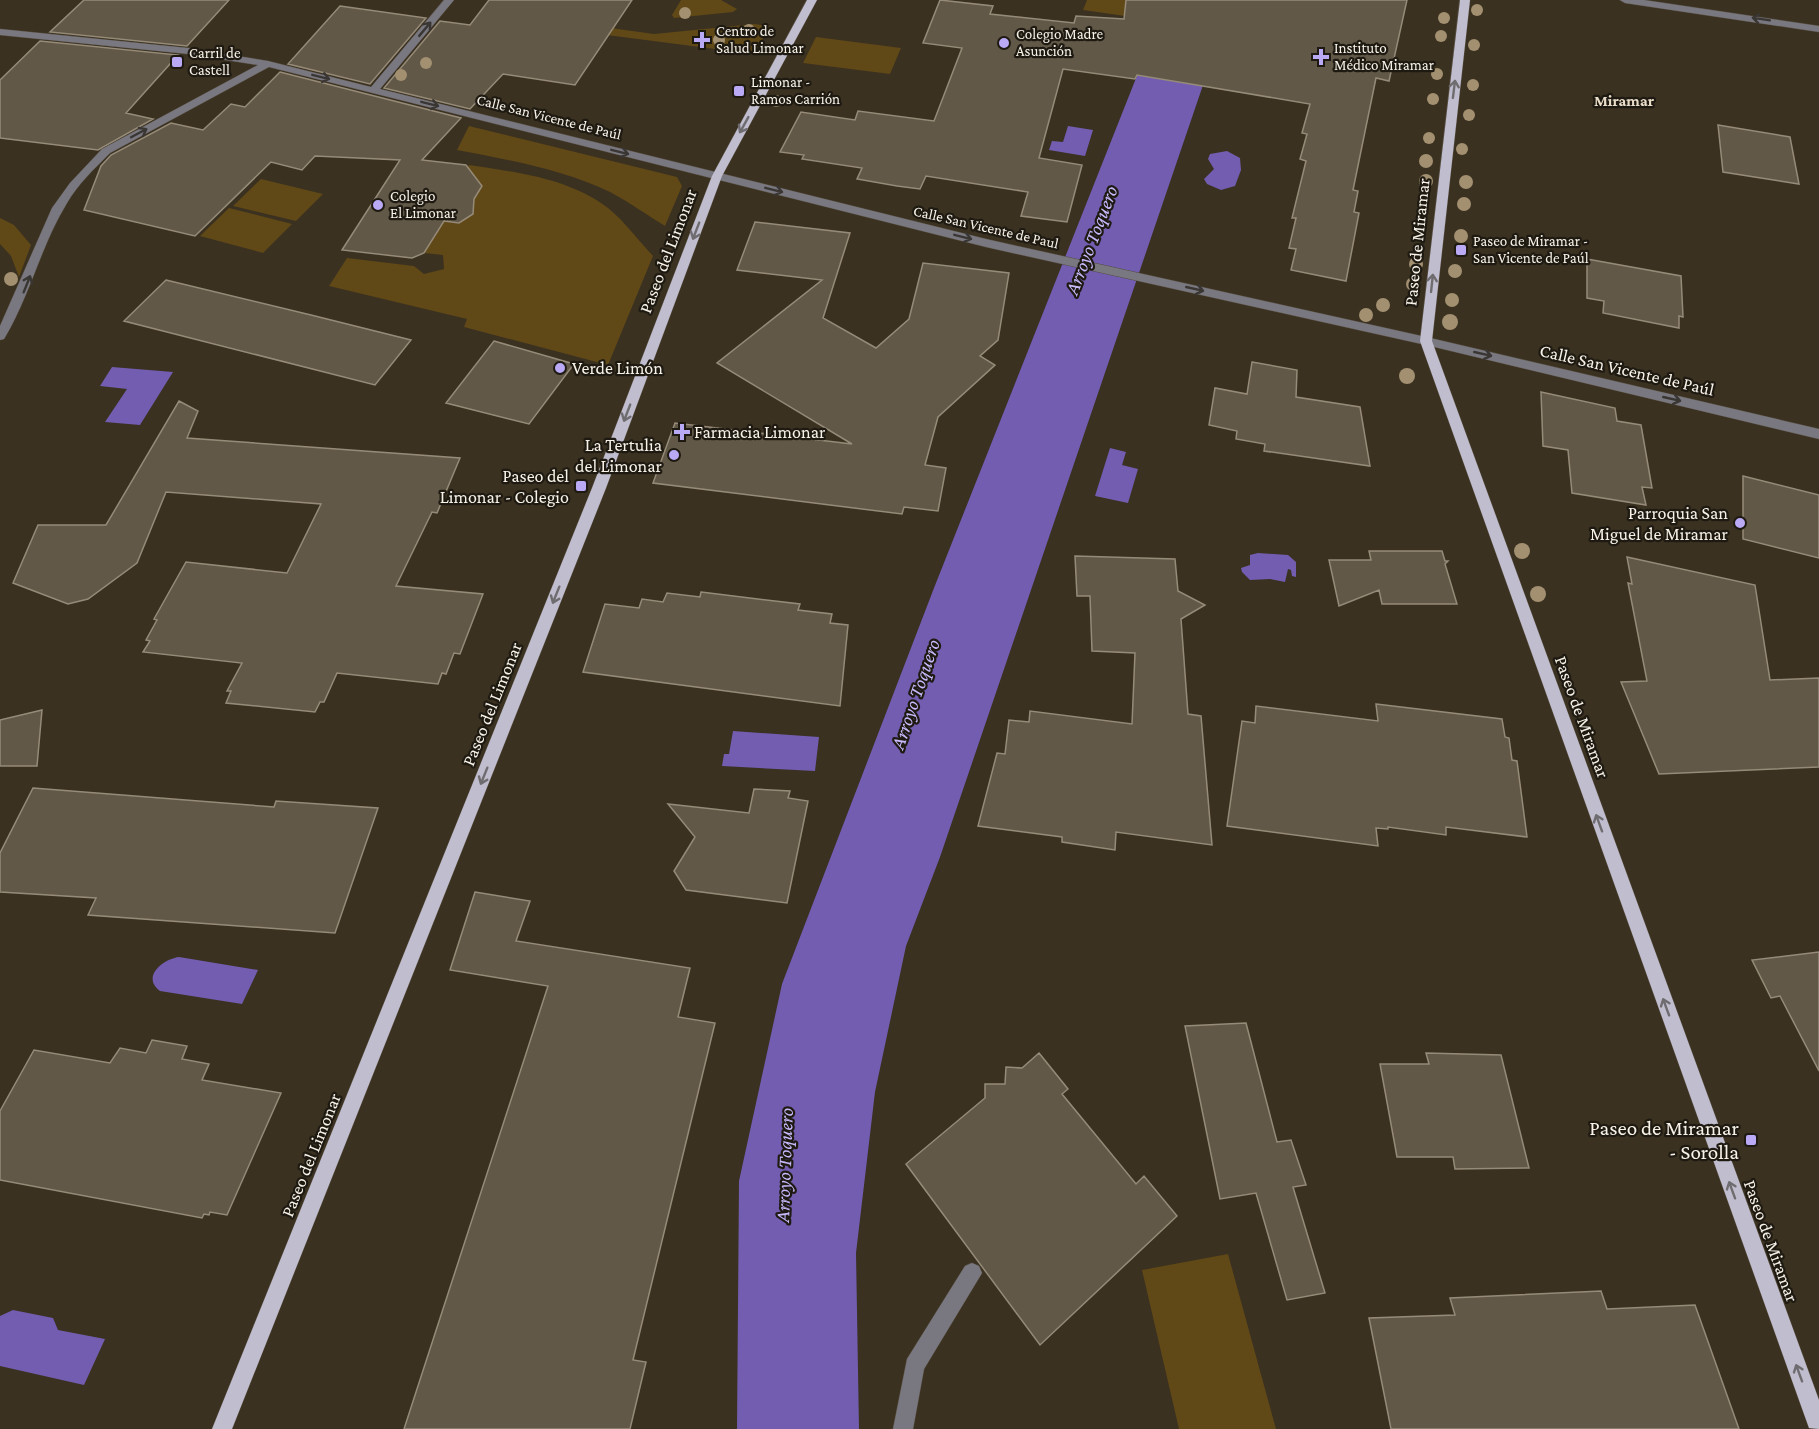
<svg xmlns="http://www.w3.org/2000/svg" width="1819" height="1429" font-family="'Crimson Pro',serif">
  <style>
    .green { fill: #604817 }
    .water { fill: #725db0 }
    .building { fill: #625847; stroke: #968b78; stroke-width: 1.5 }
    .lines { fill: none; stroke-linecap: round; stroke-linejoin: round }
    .minor-casing { stroke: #554c3d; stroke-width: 1 }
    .major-casing { stroke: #554c3d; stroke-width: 1 }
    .minor { fill: #797881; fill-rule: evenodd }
    .major { fill: #c0bdcf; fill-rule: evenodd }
    .tree { fill: #a29071 }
    .oneway { stroke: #393633 }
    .oneway2 { stroke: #6f6c70 }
    .poi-dot { fill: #baaaf6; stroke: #1e1a12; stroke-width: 2 }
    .labels { text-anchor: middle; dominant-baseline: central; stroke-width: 4.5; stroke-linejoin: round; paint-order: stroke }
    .far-poi-label { font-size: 15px; fill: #f8f2e8; stroke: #1e1a12; text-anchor: start }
    .far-street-label { font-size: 15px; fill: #f8f2e8; stroke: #1e1a12 }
    .far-neighbourhood-label { font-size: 16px; font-weight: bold; fill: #eadeca; stroke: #1e1a12 }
    .street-label { font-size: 18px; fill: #f8f2e8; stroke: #1e1a12 }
    .poi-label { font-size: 18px; fill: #f8f2e8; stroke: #1e1a12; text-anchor: end }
    .water-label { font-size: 20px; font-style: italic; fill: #c7bafd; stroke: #1e1a12 }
    .near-poi-label { font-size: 21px; fill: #f8f2e8; stroke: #1e1a12; text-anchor: end }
  </style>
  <rect width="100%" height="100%" fill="#3a3121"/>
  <!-- green -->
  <path class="green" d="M681 0H721L737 9 733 12 674 18 672 15Z
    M1087 0H1152L1146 19 1083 10Z
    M496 12 654 34 754 24 770 26 754 54 490 20Z
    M816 37 901 48 890 74 803 63Z
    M469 126 677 177 682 186 665 226C647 215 629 202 610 192 562 169 509 160 457 150Z
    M469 165C514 172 562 177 601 203 620 215 637 239 653 256L608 365 464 327 467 319 329 286 347 258 414 266 424 274 444 269 443 255 424 253 435 220 458 223 472 214 466 169Z
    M261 179 323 194 296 221 233 206Z
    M229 208 292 224 263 253 200 236Z
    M0 218 14 225 31 245 19 277 11 256 0 244Z
    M1228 1254 1276 1429H1179L1142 1270Z"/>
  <!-- water -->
  <path class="water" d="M1167 0H1232L940 857 906 946 875 1092 856 1253 859 1429H737L739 1181 782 984 934 588Z
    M1068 126 1093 130 1085 156 1049 150 1052 141 1063 142Z
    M1227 151 1240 158 1241 170 1235 186 1221 190 1207 184 1204 179 1214 169 1208 159 1210 154Z
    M112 367 173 372 140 425 105 422 127 389 100 386Z
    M1110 448 1126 452 1122 465 1138 469 1128 503 1095 496Z
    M1258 553 1288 555 1296 562V577L1292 576 1291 570 1288 569 1285 582 1270 579 1250 580 1242 572 1241 568 1250 565V555Z
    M733 731 819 737 815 771 722 766 724 754H729Z
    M179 957 258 970 242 1004 160 991C141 977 163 959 179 957Z
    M13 1310 53 1318 58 1330 105 1339 84 1385 0 1366V1316Z"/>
  <!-- building -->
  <path class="building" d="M84 0H229L187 46 50 32Z
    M489 0H632L575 85 503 74 470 109 384 88 440 21 470 25Z
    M940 0 993 6 990 14 1074 23 1076 16 1124 19 1126 0H1407L1389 81 1376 78 1353 190 1358 191 1354 212 1359 213 1346 281 1291 270 1296 249 1289 248 1296 218H1292L1306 161 1300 159 1307 134 1302 133 1310 104 1137 75 1135 79 1063 69 1039 158 1082 165 1067 222 1021 216 1028 192 926 176 920 189 897 186 857 179 862 168 802 159 804 155 780 152 801 112 855 120 858 111 934 121 962 48 923 43Z
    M340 6 426 18 370 84 288 64Z
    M40 41 178 55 126 113 153 119 98 150 0 138V80Z
    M280 72 461 118 422 160 466 165 482 186 474 199 473 214 459 223 444 221 424 253 412 258 342 250 400 160 315 156 302 170 271 162 195 236 84 210 101 166 111 155 171 123 203 130 231 104 245 107Z
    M1718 125 1790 137 1799 184 1723 172Z
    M755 222 850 233 823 318 876 348 909 319 923 263 1009 273 998 340 980 356 995 365 938 417 925 465 946 468 938 511 904 507 902 514 653 483 675 423 852 444 717 363 822 280 737 270Z
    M1587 259 1681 276 1683 317 1679 316V328L1603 313 1604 301 1587 298Z
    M166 280 311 315 411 340 375 385 124 321Z
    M494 341 574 364 529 424 446 403Z
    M1252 362 1297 370 1296 397 1360 407 1370 466 1264 451 1265 444 1236 439 1237 431 1209 425 1215 388 1247 394Z
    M1541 392 1615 408 1617 421 1641 425 1652 488 1642 487 1646 505 1572 493 1568 450 1543 446Z
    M179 401 198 411 187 438 460 458 437 513 432 512 396 586 483 594 460 654 454 653 446 674 442 673 438 684 337 673 324 702H320L315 712 226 703 231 691H227L242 663 143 652 150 641 146 640 157 620 154 619 186 562 287 573 321 504 166 492 137 563 88 599 68 604 13 583 38 525H106Z
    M1743 476 1819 495V558L1743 539Z
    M1369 551H1442L1445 561H1448L1445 564 1457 604H1382L1379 590 1339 606 1329 560H1371Z
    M1075 556 1175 559 1178 591 1205 605 1181 619 1188 714 1201 716 1212 845 1116 832 1115 850 1062 842V837L978 826 997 753 1005 754 1009 720 1029 722 1030 711 1132 724 1135 653 1092 651 1090 596H1077Z
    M1627 557 1755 585 1770 680 1819 678V767L1659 774 1621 682 1647 681 1628 583 1632 584Z
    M701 592 800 604 798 610 832 614 830 623 848 625 840 706 583 672 605 604 639 608 642 599 663 602 667 593 700 597Z
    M1376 704 1502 719 1505 737 1509 738 1512 760 1517 761 1527 837 1446 827V835L1388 827V829L1376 828 1378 846 1227 826 1242 721 1255 723 1256 706 1378 721Z
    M42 710 37 766H0V720Z
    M33 788 274 807 276 801 378 808 335 933 88 915 96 898 0 892V853Z
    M754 789 790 791 788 798 808 801 787 903 686 890 674 871 695 837 668 804 749 813Z
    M475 892 530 901 516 941 690 968 678 1017 715 1023 633 1360 646 1362 630 1429H404L548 986 450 970Z
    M1819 952V1071L1780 996 1771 998 1752 960Z
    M1246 1023 1277 1142 1291 1140 1306 1185 1293 1187 1325 1293 1287 1300 1256 1193 1220 1199 1185 1026Z
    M152 1040 187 1046 182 1059 209 1064 202 1080 281 1093 227 1215 210 1212 209 1215 204 1214 202 1218 0 1180V1111L34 1050 110 1063 120 1048 146 1053Z
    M1039 1053 1068 1089 1062 1094 1136 1184 1144 1176 1177 1216 1040 1345 906 1164 985 1098V1084H1005L1006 1067 1022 1068Z
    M1426 1053 1501 1055 1529 1168 1455 1169 1453 1157H1397L1380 1064H1429Z
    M1601 1291 1607 1309 1695 1305 1739 1429H1391L1369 1318 1455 1315 1450 1298Z"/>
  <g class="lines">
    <!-- minor casing -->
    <g class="minor-casing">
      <path id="minor" d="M444 0H454L380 89 986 239 1426 337 1819 429V439L1426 345 986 247 269 67 110 153C94 169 78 184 67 203 41 245 30 296 4 339L0 340V326L52 208 70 183 102 149 258 65 188 54 0 35V29L188 48 268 61 371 87Z
        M1620 0H1644L1819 26V32L1625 3Z
        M972 1263 979 1266 982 1273 924 1369 913 1429H893L907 1359 965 1266Z"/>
    </g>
    <!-- major casing -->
    <g class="major-casing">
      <path id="major" d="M807 0H817L722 176 606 488 232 1429H212L592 488 712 176Z
        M1460 0H1470L1432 341 1819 1400V1429L1809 1428 1420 341Z"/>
    </g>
    <!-- minor -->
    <use href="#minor" class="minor"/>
    <!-- major -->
    <use href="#major" class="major"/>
  </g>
  <!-- trees -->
  <g class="tree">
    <circle cx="1477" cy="10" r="6"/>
    <circle cx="685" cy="13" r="6"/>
    <circle cx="1444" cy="18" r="6"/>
    <circle cx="749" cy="30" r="6"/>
    <circle cx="1441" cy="36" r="6"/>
    <circle cx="719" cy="40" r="6"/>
    <circle cx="1474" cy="45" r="6"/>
    <circle cx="426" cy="63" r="6"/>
    <circle cx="1437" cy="74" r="6"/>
    <circle cx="401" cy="75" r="6"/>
    <circle cx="1473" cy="85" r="6"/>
    <circle cx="1433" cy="99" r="6"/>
    <circle cx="776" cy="101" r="6"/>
    <circle cx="1469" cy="115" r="6"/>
    <circle cx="1429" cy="138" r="6"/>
    <circle cx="1462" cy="149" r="6"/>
    <circle cx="1426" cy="161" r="7"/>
    <circle cx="1426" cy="181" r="7"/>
    <circle cx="1466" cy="182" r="7"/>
    <circle cx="1464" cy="204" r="7"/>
    <circle cx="1461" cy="236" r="7"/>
    <circle cx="1416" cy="264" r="7"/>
    <circle cx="1455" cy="271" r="7"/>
    <circle cx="11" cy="279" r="7"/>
    <circle cx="1413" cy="284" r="7"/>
    <circle cx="1452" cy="300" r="7"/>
    <circle cx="1383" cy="305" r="7"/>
    <circle cx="1366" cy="315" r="7"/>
    <circle cx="1450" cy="322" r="8"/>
    <circle cx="1407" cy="376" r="8"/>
    <circle cx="1522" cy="551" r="8"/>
    <circle cx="1538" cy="594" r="8"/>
  </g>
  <!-- one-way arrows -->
  <defs><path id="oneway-shaft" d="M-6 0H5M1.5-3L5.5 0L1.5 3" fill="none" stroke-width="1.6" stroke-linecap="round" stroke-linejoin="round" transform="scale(1.5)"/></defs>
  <g class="oneway">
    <use href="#oneway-shaft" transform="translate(1761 19) rotate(-171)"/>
    <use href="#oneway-shaft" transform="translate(425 29) rotate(-50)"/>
    <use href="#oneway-shaft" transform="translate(321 77) rotate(14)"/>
    <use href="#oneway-shaft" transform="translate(430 104) rotate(14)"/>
    <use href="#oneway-shaft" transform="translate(139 133) rotate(-28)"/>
    <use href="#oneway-shaft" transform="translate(620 152) rotate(14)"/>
    <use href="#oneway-shaft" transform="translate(774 190) rotate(14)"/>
    <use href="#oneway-shaft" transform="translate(963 237) rotate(14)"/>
    <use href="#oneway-shaft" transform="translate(27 284) rotate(-68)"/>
    <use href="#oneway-shaft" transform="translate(1195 289) rotate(13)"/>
    <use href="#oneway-shaft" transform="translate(1483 354) rotate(13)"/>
    <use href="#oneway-shaft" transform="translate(1672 399) rotate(13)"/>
  </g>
  <g class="oneway2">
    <use href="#oneway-shaft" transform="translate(1454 89) rotate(-83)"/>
    <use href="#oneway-shaft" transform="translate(744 125) rotate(119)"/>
    <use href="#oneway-shaft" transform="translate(696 231) rotate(111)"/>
    <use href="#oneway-shaft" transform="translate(1432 283) rotate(-84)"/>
    <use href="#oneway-shaft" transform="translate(627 413) rotate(111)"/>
    <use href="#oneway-shaft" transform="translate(556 595) rotate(112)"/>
    <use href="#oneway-shaft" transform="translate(484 776) rotate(112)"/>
    <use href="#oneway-shaft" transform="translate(1599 823) rotate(-110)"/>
    <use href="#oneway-shaft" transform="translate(1666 1007) rotate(-110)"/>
    <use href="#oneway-shaft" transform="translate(1732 1190) rotate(-110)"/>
    <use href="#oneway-shaft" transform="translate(1799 1373) rotate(-110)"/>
  </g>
  <!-- markers -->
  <g class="poi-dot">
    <path d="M699 31h6v6h6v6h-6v6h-6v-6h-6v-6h6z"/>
    <circle cx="1004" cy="43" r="6"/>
    <path d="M1318 48h6v6h6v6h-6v6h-6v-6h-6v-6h6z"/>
    <rect x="171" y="56" width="12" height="12" rx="3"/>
    <rect x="733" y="85" width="12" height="12" rx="3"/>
    <circle cx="378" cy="205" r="6"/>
    <rect x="1455" y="244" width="12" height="12" rx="3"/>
    <circle cx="560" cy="368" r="6"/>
    <path d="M679 423h6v6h6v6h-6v6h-6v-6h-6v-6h6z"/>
    <circle cx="674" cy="455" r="6"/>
    <rect x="575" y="480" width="12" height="12" rx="3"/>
    <circle cx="1740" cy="523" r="6"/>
    <rect x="1745" y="1134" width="12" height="12" rx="3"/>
  </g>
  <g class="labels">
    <!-- far-poi labels -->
    <g class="far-poi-label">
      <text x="716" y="31">Centro de<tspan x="716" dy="17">Salud Limonar</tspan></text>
      <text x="1016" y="34">Colegio Madre<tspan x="1016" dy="17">Asunción</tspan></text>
      <text x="1334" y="48">Instituto<tspan x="1334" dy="17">Médico Miramar</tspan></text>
      <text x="189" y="53">Carril de<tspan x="189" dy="17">Castell</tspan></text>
      <text x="751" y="82">Limonar -<tspan x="751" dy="17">Ramos Carrión</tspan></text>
      <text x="390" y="196">Colegio<tspan x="390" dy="17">El Limonar</tspan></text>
      <text x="1473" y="241">Paseo de Miramar -<tspan x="1473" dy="17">San Vicente de Paúl</tspan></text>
    </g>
    <!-- far-street labels -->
    <g class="far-street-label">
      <text transform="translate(549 117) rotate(14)">Calle San Vicente de Paúl</text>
      <text transform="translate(986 227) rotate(13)">Calle San Vicente de Paul</text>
    </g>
    <!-- far-neighbourhood labels -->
    <g class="far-neighbourhood-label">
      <text x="1624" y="100">Miramar</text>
    </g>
    <!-- street labels -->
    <g class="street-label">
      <text transform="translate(1417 242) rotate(-84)">Paseo de Miramar</text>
      <text transform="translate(668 251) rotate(-69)">Paseo del Limonar</text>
      <text transform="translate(1627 370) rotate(13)">Calle San Vicente de Paúl</text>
      <text transform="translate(492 704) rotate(-68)">Paseo del Limonar</text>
      <text transform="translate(1582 717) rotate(70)">Paseo de Miramar</text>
      <text transform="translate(311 1155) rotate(-68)">Paseo del Limonar</text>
      <text transform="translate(1771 1241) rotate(70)">Paseo de Miramar</text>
    </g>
    <!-- poi labels -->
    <g class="poi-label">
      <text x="572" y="368" text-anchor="start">Verde Limón</text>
      <text x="694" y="432" text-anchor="start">Farmacia Limonar</text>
      <text x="662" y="445">La Tertulia<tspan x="662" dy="21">del Limonar</tspan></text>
      <text x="569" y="476">Paseo del<tspan x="569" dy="21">Limonar - Colegio</tspan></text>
      <text x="1728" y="513">Parroquia San<tspan x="1728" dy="21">Miguel de Miramar</tspan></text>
    </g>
    <!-- water labels -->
    <g class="water-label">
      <text transform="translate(1091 240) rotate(-69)">Arroyo Toquero</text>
      <text transform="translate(915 694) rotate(-71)">Arroyo Toquero</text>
      <text transform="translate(784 1165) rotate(-88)">Arroyo Toquero</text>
    </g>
    <!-- near-poi labels -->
    <g class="near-poi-label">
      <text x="1739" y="1128">Paseo de Miramar<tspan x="1739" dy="24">- Sorolla</tspan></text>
    </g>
  </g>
</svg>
